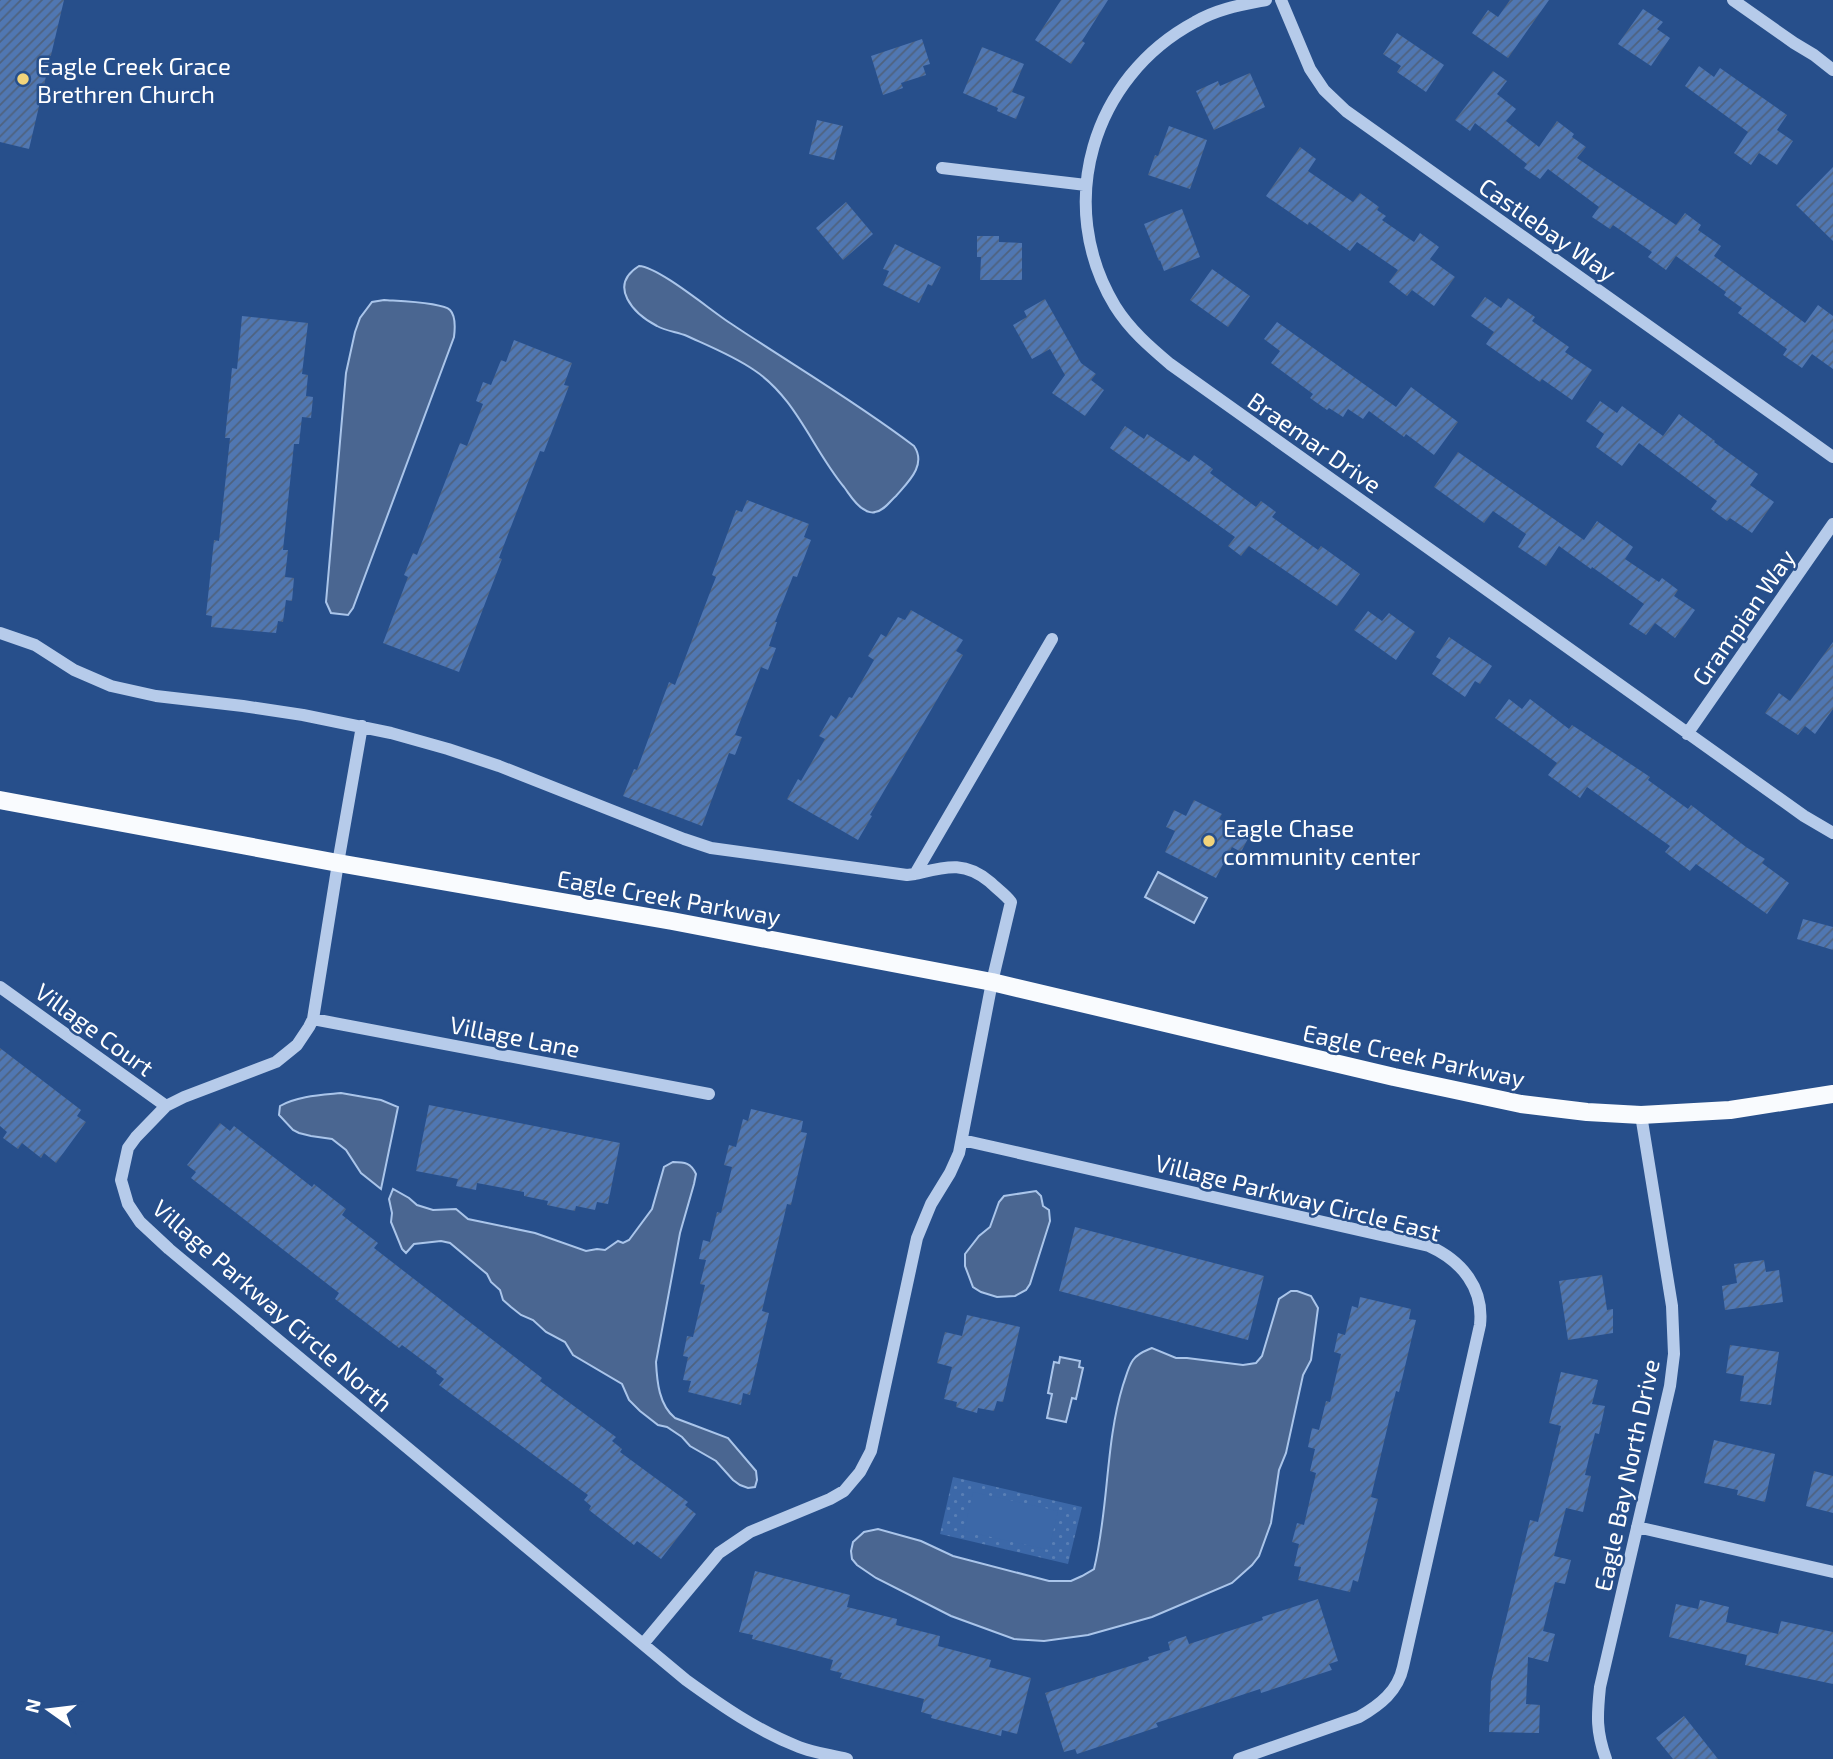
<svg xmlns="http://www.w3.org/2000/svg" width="1833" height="1759" font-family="'Exo 2',sans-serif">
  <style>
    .park { fill: url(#park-dots) }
    .pitch { fill: #3c68a8 }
    .water { fill: #4a6691; stroke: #aac5ea; stroke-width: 2 }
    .building { fill: url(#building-hatch) }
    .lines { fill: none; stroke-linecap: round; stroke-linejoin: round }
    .minor { stroke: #b6cbea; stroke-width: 12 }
    .major { stroke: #f9fbfe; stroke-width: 18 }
    .poi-dot { fill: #f2d47b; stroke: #274f8b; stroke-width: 2.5 }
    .labels { text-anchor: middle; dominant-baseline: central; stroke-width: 5; stroke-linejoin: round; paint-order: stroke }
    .poi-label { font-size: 24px; fill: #fff; stroke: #274f8b; text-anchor: start }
    .street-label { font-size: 24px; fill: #fff; stroke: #274f8b }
  </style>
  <defs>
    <pattern id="park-dots" width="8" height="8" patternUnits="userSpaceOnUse" patternTransform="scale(1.75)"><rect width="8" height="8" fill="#3c68a8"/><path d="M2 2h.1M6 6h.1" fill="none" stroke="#597fb5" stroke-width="1.8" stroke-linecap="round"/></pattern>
    <pattern id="building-hatch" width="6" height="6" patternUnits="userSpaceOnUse" patternTransform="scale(1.75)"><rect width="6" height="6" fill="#5077b2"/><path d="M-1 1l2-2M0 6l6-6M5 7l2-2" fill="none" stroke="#4e627f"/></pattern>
  </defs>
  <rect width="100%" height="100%" fill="#274f8b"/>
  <!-- park -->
  <path class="park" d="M953 1477 1082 1507 1068 1564 940 1534Z"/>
  <!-- pitch -->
  <path class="pitch" d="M973 1492 1058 1511 1049 1550 964 1531Z"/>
  <!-- water -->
  <path class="water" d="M639 266C659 267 710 310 730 323 791 364 855 401 914 446 927 465 908 482 896 496 890 501 884 511 875 512 873 513 867 512 865 510 856 506 850 495 844 487 812 448 796 398 754 370 734 356 709 346 687 336 677 332 666 331 657 326 634 314 607 286 639 266Z
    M384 300C396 301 442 302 450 310 456 316 455 329 454 337L353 608 348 615 331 613 326 602 346 373 355 332 360 318 372 302Z
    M1158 872 1207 898 1194 923 1145 897Z
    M341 1093 381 1100 398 1107 381 1189 361 1173 346 1150 332 1139 311 1136 299 1133 293 1130 279 1115 280 1106C297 1096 321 1095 341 1093Z
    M673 1162C685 1162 691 1163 696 1174L694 1184 680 1233 656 1362C657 1382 659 1405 675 1418L728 1438 756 1471 757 1480 755 1487 748 1488 740 1485 733 1480 716 1461 690 1446 682 1437 667 1427 658 1425 640 1411 629 1400 622 1384 573 1355 565 1342 546 1332 533 1320 521 1315 511 1307 503 1300 500 1290 491 1282 487 1274 450 1243 441 1241 414 1244 406 1253 402 1249 391 1222 392 1213 389 1199 393 1189 409 1198 417 1205 433 1210 456 1209 468 1219 535 1233 586 1251 597 1249 605 1250 618 1241 623 1243 629 1240 652 1209 664 1167Z
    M1036 1191 1041 1196 1043 1206 1049 1210 1050 1221 1030 1284 1026 1290 1015 1296 997 1297 981 1292 973 1287 965 1266V1254L979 1236 990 1227 999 1202 1004 1196Z
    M1291 1291H1297L1311 1296 1318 1308 1311 1360 1303 1375 1286 1453 1279 1470 1271 1523 1259 1556 1252 1565 1232 1583 1152 1617 1088 1635 1044 1641 1014 1639 951 1616 876 1578 857 1565 852 1559 851 1551 853 1542 864 1532 878 1529 921 1541 953 1556 1049 1581H1071L1082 1576 1094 1569C1109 1508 1105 1444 1123 1385 1126 1377 1128 1367 1133 1360 1138 1353 1145 1351 1152 1348L1176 1358H1187L1243 1365 1256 1363 1262 1356 1279 1299Z
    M1060 1357 1080 1361 1079 1367 1083 1368 1076 1399 1072 1398 1066 1422 1047 1418 1052 1394 1048 1393 1054 1362 1059 1363Z"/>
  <!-- building -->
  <path class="building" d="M0 0H64L29 149 0 142Z
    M1061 0H1108L1082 41 1085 43 1071 64 1035 40Z
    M1510 0H1549L1508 58 1472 33 1488 10 1498 17Z
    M1643 9 1663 22 1657 29 1670 38 1651 66 1618 44Z
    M1397 33 1444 65 1426 92 1397 72 1401 66 1383 54Z
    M922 39 930 64 923 66 926 75 901 83 903 88 883 95 871 56Z
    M982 47 1024 64 1012 92 1025 97 1016 119 997 111 998 108 963 93Z
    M1699 66 1714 77 1720 68 1787 115 1777 130 1793 141 1777 165 1759 153 1751 165 1734 153 1748 132 1685 86Z
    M1493 71 1507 81 1497 94 1516 109 1506 121 1539 147 1557 121 1574 134 1572 137 1586 147 1577 158 1676 225 1685 213 1701 225 1698 230 1721 246 1714 256 1805 323 1818 305 1833 316V369L1812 354 1802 368 1783 355 1787 349 1738 313 1742 308 1724 295 1726 292 1676 256 1666 270 1648 257 1652 252 1613 225 1610 229 1592 217 1599 207 1548 169 1540 179 1524 168 1527 164 1475 123 1470 131 1455 120Z
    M1250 73 1265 107 1214 130 1196 91 1218 81 1220 86Z
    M817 120 843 126 834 160 809 154Z
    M1169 126 1207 140 1190 189 1148 175 1155 155 1158 156Z
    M1300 147 1316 159 1308 171 1353 202 1360 193 1379 207 1377 210 1386 216 1382 220 1414 242 1420 233 1439 247 1430 259 1455 277 1434 306 1412 290 1407 296 1389 282 1398 270 1357 242 1350 251 1309 222 1308 225 1266 196Z
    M1833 167V241L1796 205Z
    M846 202 873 234 843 260 816 228Z
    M1182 209 1200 257 1164 271 1160 260 1159 261 1144 224Z
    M977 236H999V242L1022 243V280H980L981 257H977Z
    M895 244 941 267 932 286 928 284 919 303 883 285 889 271 883 269Z
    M1212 269 1250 296 1228 327 1190 300Z
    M1485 297 1501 308 1508 298 1535 317 1532 321 1569 347 1565 352 1592 370 1572 400 1542 379 1540 382 1486 344 1494 332 1471 316Z
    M1045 299 1081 363 1096 374 1091 380 1104 390 1085 416 1052 393 1065 375 1050 349 1032 359 1013 325 1027 317 1024 311Z
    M242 316 308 323 302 374 308 375 306 396 313 397 311 418 302 417 299 444H294L283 550H288L285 577 294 578 292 601 286 600 283 622 278 621 276 633 211 627 212 616 206 615 214 540 219 541 230 438H225L232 368 237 369Z
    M1277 322 1396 407 1411 387 1458 422 1434 455 1406 434 1404 437 1369 411 1363 419 1348 409 1343 417 1329 408 1327 410 1310 398 1313 394 1271 363 1280 351 1264 339Z
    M514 340 572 363 564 385 569 386 544 452 540 451 499 558 502 559 459 672 383 643 408 577 404 575 413 553 417 555 460 443 467 446 483 404 476 401 483 382 491 385 501 360 506 362Z
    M1600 401 1617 413 1622 406 1663 436 1679 414 1715 441 1714 442 1758 474 1750 485 1774 502 1752 533 1730 518 1727 521 1711 509 1717 501 1639 443 1622 466 1596 447 1604 434 1586 421Z
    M1125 426 1144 439 1147 434 1189 462 1194 455 1213 469 1210 473 1256 507 1261 501 1276 512 1272 517 1318 550 1321 546 1360 574 1337 606 1249 546 1241 556 1228 546 1235 537 1110 448Z
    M1458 452 1584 540 1597 521 1633 547 1625 559 1659 582 1662 578 1678 590 1674 596 1695 610 1675 638 1655 623 1646 635 1629 624 1644 604 1592 567 1591 569 1559 546 1546 566 1518 547 1526 534 1493 511 1484 523 1434 487Z
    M747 500 809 524 804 537 811 540 797 577 793 576 775 622H777L769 646 776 648 768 670 761 667 735 735 742 737 735 755 729 753 702 826 623 796 634 769 637 770 669 682 675 685 712 587 716 577 712 575 736 510 742 512Z
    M911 610 963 640 956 651 963 655 870 815 872 816 858 840 787 799 798 779 801 781 825 739 819 736 831 715 836 719 849 697 852 698 874 660 868 656 881 634 886 637 898 617 905 620Z
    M1368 611 1382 621 1389 613 1415 632 1396 660 1354 630Z
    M1449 637 1492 666 1480 684 1475 681 1465 697 1432 674 1441 660 1436 657Z
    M1833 642V709L1815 734 1805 726 1798 735 1765 713 1779 693 1790 701Z
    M1509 699 1522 709 1530 699 1569 729 1572 725 1650 777 1648 780 1688 809 1691 805 1746 847 1765 859 1762 863 1789 883 1767 914 1696 864 1690 871 1665 852 1670 846 1587 787 1580 798 1548 775 1557 763 1495 718Z
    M1194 800 1222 814 1219 819 1250 835 1241 852 1232 847 1216 878 1165 852 1175 831 1166 827 1174 810 1186 816Z
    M1803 919 1833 927V950L1797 939Z
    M0 1048 81 1110 77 1116 86 1122 56 1163 44 1153 41 1158 22 1143 18 1149 3 1138 7 1132 0 1126Z
    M429 1105 620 1143 608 1204 597 1202 595 1210 576 1206 575 1211 547 1205 548 1201 524 1196V1192L477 1183 476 1190 456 1186 458 1179 416 1171Z
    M751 1109 803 1121 801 1132 807 1133 791 1205 787 1204 762 1311 769 1313 750 1395 743 1393 741 1405 688 1392 691 1381 683 1380 688 1357 683 1356 687 1336 693 1337 705 1285 700 1284 706 1260 699 1259 703 1240 710 1242 717 1212 721 1213 732 1167 724 1165 729 1145 736 1147 743 1119 748 1121Z
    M220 1123 230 1131 234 1126 312 1187 314 1184 346 1209 342 1215 378 1243 374 1248 542 1378 540 1381 616 1437 612 1441 622 1449 620 1452 688 1502 685 1505 696 1514 661 1559 637 1541 634 1545 589 1510 591 1506 584 1500 588 1495 439 1385 444 1379 436 1373 437 1371 402 1345 399 1348 335 1299 339 1293 191 1178 196 1172 187 1165Z
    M1075 1227 1264 1276 1248 1340 1059 1291Z
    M1764 1260 1766 1272 1779 1270 1783 1302 1725 1310 1722 1286 1737 1283 1734 1264Z
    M1602 1275 1607 1310 1613 1309V1333L1568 1340 1559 1281Z
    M1360 1297 1411 1309 1409 1319 1416 1320 1399 1392 1396 1391 1371 1497 1378 1499 1358 1582 1353 1580 1350 1592 1298 1580 1301 1567 1294 1566 1299 1544 1292 1542 1297 1523 1304 1525 1316 1473 1310 1471 1315 1449 1308 1447 1312 1428 1319 1430 1326 1401 1330 1402 1341 1354 1334 1352 1338 1333 1345 1335 1352 1306 1358 1308Z
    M967 1315 1020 1327 1003 1402 997 1401 994 1411 978 1408 977 1413 956 1407 957 1402 944 1399 952 1367 937 1363 945 1332 962 1336Z
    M1730 1345 1779 1352 1771 1405 1740 1401 1744 1376 1726 1373Z
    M1561 1372 1598 1380 1592 1404 1605 1406 1599 1434 1595 1433 1585 1475 1591 1476 1583 1512 1566 1508 1554 1556 1571 1560 1565 1584 1555 1582 1543 1631 1555 1634 1548 1662 1528 1657 1526 1704 1540 1705 1539 1733 1489 1732 1491 1681 1530 1520 1538 1522 1561 1426 1549 1423Z
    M1714 1440 1775 1454 1765 1502 1737 1495 1738 1490 1704 1483Z
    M1814 1471 1833 1476V1513L1806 1506Z
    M755 1571 850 1595 847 1607 897 1619 896 1625 940 1636 938 1646 991 1660 989 1667 1031 1678 1017 1734 1002 1730 1001 1736 931 1718 932 1715 921 1712 924 1699 840 1678 842 1673 830 1670 833 1660 752 1639 753 1635 739 1632Z
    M1318 1599 1338 1661 1329 1664 1332 1670 1261 1693 1260 1689 1156 1723 1158 1727 1077 1754 1075 1749 1064 1752 1045 1693 1149 1660 1148 1657 1170 1650 1168 1642 1186 1636 1189 1644 1263 1620 1262 1617Z
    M1700 1600 1729 1607 1726 1622 1778 1634 1781 1621 1833 1632V1684L1745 1665 1747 1655 1669 1637 1676 1604 1698 1609Z
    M1684 1716 1718 1759H1673L1656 1738Z"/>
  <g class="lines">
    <!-- minor -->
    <path class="minor" d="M1266 0C1241 5 1217 9 1195 22 1092 77 1054 205 1115 306 1130 330 1150 347 1170 364L1804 816 1833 833
      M1281 0 1310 69 1324 90 1346 111 1833 457
      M1733 0 1794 43 1814 55 1833 70
      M942 168 1086 185
      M0 633 35 645 74 670 111 686 156 696 243 706 303 715 391 733 448 749 499 766 684 839 711 848 907 875 915 874 1052 639
      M362 726 338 863 313 1019 309 1027 297 1045 276 1062 184 1097 166 1106 136 1137 128 1148 121 1180 128 1204 140 1222 169 1249 686 1680C722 1706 758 1731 799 1747 814 1753 832 1755 847 1759
      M1687 734 1833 524
      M0 987 166 1106
      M313 1019 709 1094
      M962 1140 1429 1246C1462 1261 1484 1288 1480 1325L1403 1667C1398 1691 1380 1705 1359 1717L1239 1759
      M1637 1527 1833 1572
      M643 1644 719 1553 750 1532 830 1499 844 1491 860 1472 871 1451 917 1238 931 1204 950 1173 959 1153 992 982 1011 902C1005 894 997 889 990 882 964 860 945 867 915 874
      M1606 1759C1596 1731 1597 1716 1600 1687L1670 1386 1674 1354 1672 1306 1641 1115"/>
    <!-- major -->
    <path class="major" d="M0 800 338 863 672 921 992 982 1394 1077 1521 1104 1587 1112 1641 1115 1730 1110 1833 1094"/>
  </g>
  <!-- markers -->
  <g class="poi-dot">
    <circle cx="23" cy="79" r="7"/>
    <circle cx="1209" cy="841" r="7"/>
  </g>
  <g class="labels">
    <!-- poi labels -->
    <g class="poi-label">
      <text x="37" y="65">Eagle Creek Grace<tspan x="37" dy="28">Brethren Church</tspan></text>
      <text x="1223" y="827">Eagle Chase<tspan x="1223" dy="28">community center</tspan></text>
    </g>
    <!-- street labels -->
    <g class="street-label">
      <text transform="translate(1548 229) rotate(35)">Castlebay Way</text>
      <text transform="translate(1315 442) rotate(35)">Braemar Drive</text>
      <text transform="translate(1743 617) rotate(-55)">Grampian Way</text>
      <text transform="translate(669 897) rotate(10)">Eagle Creek Parkway</text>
      <text transform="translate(95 1029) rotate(36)">Village Court</text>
      <text transform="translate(515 1036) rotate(11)">Village Lane</text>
      <text transform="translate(1414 1055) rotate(12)">Eagle Creek Parkway</text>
      <text transform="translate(1298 1197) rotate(14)">Village Parkway Circle East</text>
      <text transform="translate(273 1305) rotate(41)">Village Parkway Circle North</text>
      <text transform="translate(1626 1475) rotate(-78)">Eagle Bay North Drive</text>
    </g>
  </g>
  <!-- north arrow -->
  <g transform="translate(49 1710) rotate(284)" stroke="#274f8b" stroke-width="5" paint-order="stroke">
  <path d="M0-5L12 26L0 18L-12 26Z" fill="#ffffff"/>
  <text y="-10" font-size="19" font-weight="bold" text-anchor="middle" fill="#ffffff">N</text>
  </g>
</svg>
